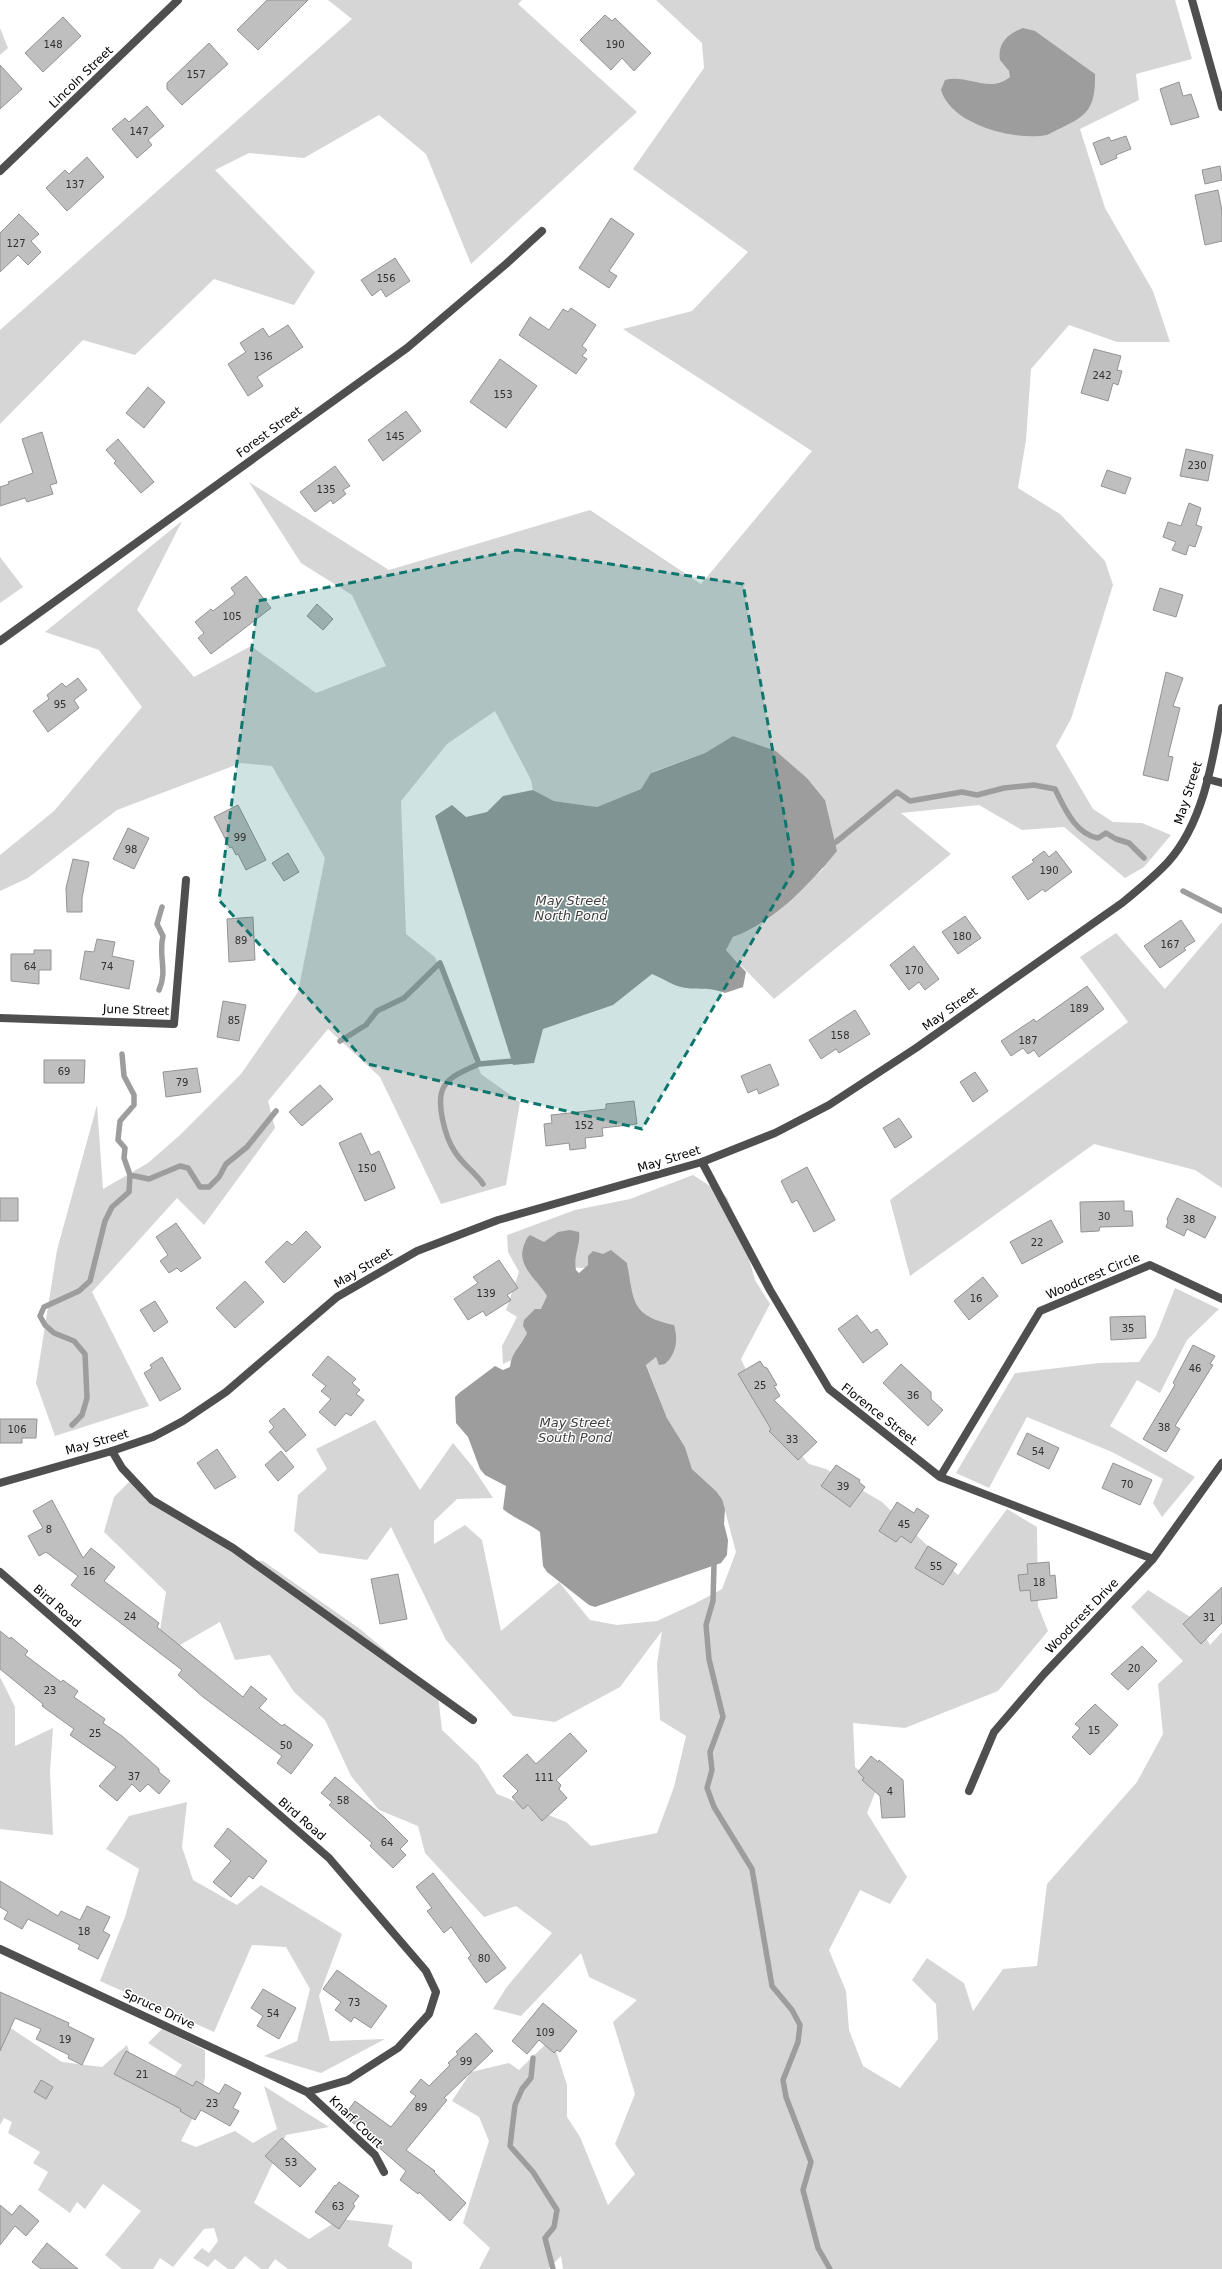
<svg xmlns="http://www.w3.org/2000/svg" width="1222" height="2269" font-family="'DejaVu Sans',sans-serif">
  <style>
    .green { fill: #d6d6d6 }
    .water { fill: #9d9d9d }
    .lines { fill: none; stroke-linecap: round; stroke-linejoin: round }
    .stream { stroke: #9d9d9d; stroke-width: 5.5 }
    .building { fill: #bfbfbf; stroke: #939393 }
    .service { stroke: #4f4f4f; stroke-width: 8 }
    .minor { stroke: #4f4f4f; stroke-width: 8 }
    .tertiary { stroke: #4f4f4f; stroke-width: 8 }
    .marked { fill: #0f766e; fill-opacity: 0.2; stroke: #0f766e; stroke-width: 3; stroke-dasharray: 8 5; stroke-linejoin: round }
    .labels { text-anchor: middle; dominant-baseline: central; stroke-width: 3; stroke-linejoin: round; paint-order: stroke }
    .number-label { font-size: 10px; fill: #303030 }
    .street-label { font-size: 12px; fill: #000; stroke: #fff }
    .water-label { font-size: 13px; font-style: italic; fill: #3e3e3e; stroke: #fff }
  </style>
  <rect width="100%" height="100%" fill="#fff"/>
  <!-- green -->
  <path class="green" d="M328 0H522L518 4 637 112 471 264 426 154 379 115 304 158 249 153 215 170 315 272 294 305 214 279 135 355 83 340 0 424V330L352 19Z
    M656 0H1175L1192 59 1136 74 1139 100 1080 129 1105 208 1153 291 1170 342H1117L1069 325 1031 369 1026 440 1018 488 1060 514 1105 561 1113 585 1071 719 1056 746 1093 809 1113 822 1142 823 1171 835 1144 867 1125 878 1064 827 1022 830 979 805 901 813 951 854 774 999 726 950 733 937C770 925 795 895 823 869L825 800 807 778 776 751 733 736 705 753 652 772 641 789 597 807 554 801 533 790 531 780 495 711 447 744 401 801 406 934 435 957 481 1074 520 1102 506 1185 441 1204 380 1077 328 1029 268 1101 275 1128 204 1225 177 1198 92 1292 149 1406 55 1436 36 1383 57 1250 97 1105 103 1189 148 1163 180 1135 241 1074 298 992 325 858 272 766 241 763 117 810 28 878 0 891V855L54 811 142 707 99 650 45 632 182 521 137 610 194 677 251 646 316 693 386 666 352 595 301 563 249 482 389 570 590 510 701 584 812 451 623 329 692 311 748 252 633 169 704 68 702 43Z
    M0 28 8 48 0 55Z
    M0 557 23 587 0 603Z
    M1222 922V1188L1195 1170 1094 1144 910 1276 890 1200 1128 1022 1080 957 1116 933 1165 989Z
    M693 1175 727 1197 744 1241 755 1280 770 1304 741 1359 757 1394 784 1436 809 1464 826 1469 882 1502 958 1575 1007 1509 1037 1527 1038 1606 1048 1631 998 1691 905 1728 853 1723 855 1767 878 1785 867 1813 907 1877 890 1904 860 1890 829 1950 846 1991 849 2030 863 2066 900 2088 938 2039 936 2004 912 1980 927 1958 964 1983 973 2011 1003 1969 1037 1966 1047 1884 1137 1782 1163 1734 1158 1684 1183 1661 1131 1607 1148 1590 1198 1622 1210 1645 1222 1632V2269H563L561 2256 548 2269H479L490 2248 463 2223 489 2141 479 2117 452 2101 471 2072 509 2063 519 2070 552 2038 567 2085V2117L580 2137 608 2205 635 2174 615 2144 635 2094 613 2022 637 2000 589 1977 581 1953 521 2016 493 2009 506 1988 552 1933 516 1906 484 1917 425 1853 418 1826 379 1810 351 1776 325 1720 294 1692 270 1655 235 1660 220 1622 171 1650 159 1637 166 1592 104 1532 114 1497 130 1481 242 1559 263 1561 360 1629 438 1695 442 1730 478 1764 497 1794 566 1822 591 1846 657 1833 674 1787 686 1736 660 1720 657 1664 662 1631 620 1687 555 1722 513 1716 446 1640 391 1527 367 1560 319 1553 294 1531 298 1495 327 1469 316 1449 375 1420 420 1490 453 1443 472 1466 493 1498 457 1499 434 1521V1544L465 1525 482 1540 501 1631 559 1582 590 1620 617 1625 657 1621 694 1604 722 1589 736 1552 722 1499 716 1491 692 1469 685 1447 667 1418 646 1364 656 1357 665 1364C677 1353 674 1340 674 1325 664 1322 650 1321 642 1313 630 1302 629 1277 627 1263L609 1269 562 1267 567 1298 518 1357 503 1364 502 1346 517 1317 506 1310 519 1272 508 1252 507 1235 575 1210 630 1199Z
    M1175 1288 1219 1309 1187 1340 1160 1393 1137 1380 1110 1426 1195 1477 1162 1517 1153 1503 1163 1479 1112 1452 1027 1417 989 1488 956 1473 1015 1373 1099 1363 1139 1362 1156 1336Z
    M0 1677 15 1707V1746L53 1728 50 1772 53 1835 0 1829Z
    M187 1802 182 1847 193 1880 237 1905 261 1885 342 1934 319 1996 330 2041 385 2039 321 2073 264 2056 297 2041 310 1989 286 1947 252 1945 214 2032 100 1981 125 1917 139 1869 106 1849 129 1816Z
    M0 2021 62 2062 102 2067 127 2045 134 2066 169 2083 182 2065 148 2043 162 2029 205 2050V2077L199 2106 181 2141 196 2147 235 2131 253 2143 277 2129 264 2086 329 2127 286 2135 254 2203 309 2239 340 2219 393 2225 388 2246 412 2262V2269H288L275 2259 268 2269H261L245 2256 234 2269H228L215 2259 208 2267 193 2258 202 2248 209 2253 218 2241 214 2228 204 2229 173 2267 160 2258 153 2269H122L105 2255 141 2211 103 2184 85 2209 77 2202 70 2213 38 2190 48 2172 33 2163 40 2152 8 2133 12 2122 4 2118 0 2125Z"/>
  <!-- water -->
  <path class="water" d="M1023 28 1035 31 1095 74C1096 117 1081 117 1047 135 1015 141 951 125 941 90L945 80C967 74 990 94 1010 77L1009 71 1000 60C997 43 1009 33 1023 28Z
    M733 736 776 751 807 778 825 800 837 851C811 883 772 924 733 937L726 950 746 972 743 987 725 993C708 986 698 991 681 987 672 985 662 978 652 974L613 1005 543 1029 534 1063 513 1065 435 816 452 805 466 817 487 812 503 796 533 790 554 801 597 807 641 789 651 773 705 753Z
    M570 1230 579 1232C581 1245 573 1256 576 1270L579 1273 588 1265V1256L593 1251 603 1254 611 1250 627 1263C634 1302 631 1316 674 1325 678 1339 677 1353 665 1364L659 1365 656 1357 646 1365 667 1418 685 1447 692 1469 716 1491 722 1499 725 1509 724 1524 728 1540 727 1555 721 1563 595 1607 589 1605 547 1572 543 1566 540 1532C528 1523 515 1519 503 1509L506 1486 485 1475 480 1469 468 1437 456 1423 455 1397 459 1393 495 1366 503 1370 510 1367C512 1351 520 1348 527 1333L523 1326 524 1320 535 1309H541L547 1296C537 1279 516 1266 524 1245 526 1241 526 1238 530 1235L544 1242 558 1232Z"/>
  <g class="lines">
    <!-- stream -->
    <path class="stream" d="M829 845 836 842 897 792 910 801 962 792 977 795 1004 788 1034 785 1055 789C1064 807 1075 834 1098 838L1106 833 1116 839 1129 843 1144 858
      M1183 891 1222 911
      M159 990C168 970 158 957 163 936L157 924 162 907
      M340 1041 366 1025 377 1011 404 998 440 963 479 1064 513 1061 515 1054
      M122 1054 124 1076 134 1095V1105L120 1121 118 1140 125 1148 124 1158 130 1175
      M479 1064C468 1069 452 1075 445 1085 434 1100 446 1139 455 1152 463 1165 475 1172 483 1184
      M72 1425 82 1415 87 1398 85 1354 74 1341 54 1333 45 1325 40 1316 44 1307 79 1291 90 1281 105 1221 112 1207 129 1192 130 1175 149 1179 180 1166 188 1168 200 1187H209L219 1177 226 1164 247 1147 276 1111
      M714 1565 713 1601 706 1625 709 1659 723 1717 710 1752 712 1770 707 1788 714 1807 752 1869 772 1986 792 2010 800 2025 798 2042 783 2080 786 2097 811 2162 803 2190 818 2248 830 2269
      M533 2058 531 2078 522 2089 515 2105 510 2146 533 2172 557 2210 554 2227 545 2238 553 2269"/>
  </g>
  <!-- building -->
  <path class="building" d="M267 0H308L258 50 237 30Z
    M605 15 612 21 615 18 651 53 634 71 622 58 611 70 580 40Z
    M63 17 81 36 43 72 25 53Z
    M209 43 228 64 182 105 167 89V83Z
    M0 65 22 89 0 109Z
    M1179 82 1183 96 1191 94 1199 117 1171 125 1160 89Z
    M147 106 164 126 148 140 152 145 137 158 112 129 125 118 129 122Z
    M1126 136 1131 149 1116 155 1117 158 1101 165 1093 143 1109 137 1111 141Z
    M87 157 104 177 67 211 46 188 65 170 69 174Z
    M1220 166 1222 180 1205 184 1202 170Z
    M1218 190 1222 211V241L1205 245 1195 195Z
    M19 214 39 234 31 241 41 252 28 265 18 255 0 272V233Z
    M611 218 634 234 609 271 617 276 609 288 579 268Z
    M395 258 410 281 386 297 381 289 372 296 361 280Z
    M571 308 596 325 582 346 587 350 582 356 587 359 576 374 519 335 530 317 549 330 563 309 568 312Z
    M288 325 303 347 257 377 263 386 248 396 228 364 246 352 240 343 263 328 269 337Z
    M1094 349 1121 356 1117 370 1122 371 1118 385 1113 383 1108 401 1081 393Z
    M500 359 537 386 506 428 470 402Z
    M148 387 165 402 144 428 126 413Z
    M406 411 421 431 383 461 368 440Z
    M42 432 57 483 50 485 53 494 27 502 25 498 0 506V487L9 484 8 482 33 473 22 439Z
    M118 439 154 482 141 493 114 463 116 461 106 450Z
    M1186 449 1213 455 1208 481 1180 476Z
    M335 466 350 486 343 490 346 494 333 504 331 500 315 512 300 492Z
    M1107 470 1131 478 1125 494 1101 486Z
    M1189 503 1201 508 1196 525 1202 527 1195 547 1189 545 1186 555 1172 550 1176 542 1163 537 1168 522 1181 526Z
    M246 576 271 608 211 654 198 638 204 633 195 622 211 609 213 611 235 594 231 588Z
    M1160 588 1183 595 1176 617 1153 610Z
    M317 604 333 619 323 630 307 616Z
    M1166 672 1183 678 1173 706 1180 708 1168 756 1173 757 1168 781 1143 775Z
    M78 678 87 690 74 700 79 708 48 732 33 711 49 699 47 695 62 683 66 687Z
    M238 805 266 860 246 870 238 854 236 855 232 847 230 848 214 817Z
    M128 828 149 838 134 869 113 859Z
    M1044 851 1049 857 1056 851 1072 872 1045 892 1043 889 1028 900 1012 877 1034 862 1032 860Z
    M288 853 299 872 284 881 272 863Z
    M73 859 89 862 82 898V912H67L66 888Z
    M965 916 981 938 958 954 942 932Z
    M253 917 255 960 229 962 227 919Z
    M1181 920 1195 941 1184 948 1186 950 1160 968 1144 946Z
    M97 939 115 942 112 956 134 961 129 989 80 979 85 951 94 952Z
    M914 946 939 979 925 990 919 982 909 990 890 965Z
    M34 950H51V970H39V984L11 981V954H34Z
    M1087 986 1104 1009 1039 1057 1034 1050 1028 1054 1023 1048 1011 1056 1001 1041 1034 1019 1036 1022Z
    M223 1001 246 1005 239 1041 217 1037Z
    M855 1010 870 1034 839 1053 836 1049 821 1059 809 1040Z
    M44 1060H85L84 1083H44Z
    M770 1064 779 1085 759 1094 757 1089 748 1093 741 1076Z
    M197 1068 201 1092 166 1097 163 1072Z
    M975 1072 988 1091 973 1102 960 1082Z
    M320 1085 333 1099 302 1126 289 1112Z
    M634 1101 637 1124 602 1128 603 1136 585 1138 586 1148 570 1150 569 1143 546 1146 544 1124 552 1123 551 1115 606 1109V1104Z
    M899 1118 912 1137 895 1148 883 1128Z
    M361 1133 371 1155 379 1151 395 1188 365 1201 339 1143Z
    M807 1167 835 1220 814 1232 797 1200 792 1203 781 1181Z
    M0 1198H18V1221H0Z
    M1177 1198 1216 1217 1205 1238 1187 1229 1184 1236 1166 1227 1168 1222 1167 1219Z
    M1124 1201V1211H1132L1133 1226 1100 1227 1099 1231 1081 1232 1080 1202Z
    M1051 1220 1063 1242 1022 1264 1010 1242Z
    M176 1223 201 1258 181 1272 177 1268 169 1273 160 1261 168 1255 156 1237Z
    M306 1231 321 1247 284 1283 265 1262 287 1241 292 1245Z
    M499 1260 518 1288 507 1295 511 1300 486 1316 483 1311 468 1320 454 1299 478 1283 473 1277Z
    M983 1277 998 1296 969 1320 954 1301Z
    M245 1281 264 1302 235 1328 216 1308Z
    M155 1301 168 1322 154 1332 140 1310Z
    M857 1315 871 1333 877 1329 888 1344 863 1363 838 1329Z
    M1145 1316 1146 1338 1111 1340 1110 1317Z
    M1193 1345 1215 1356 1210 1364 1213 1365 1175 1426 1180 1429 1166 1452 1143 1439 1175 1385 1173 1383Z
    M328 1356 356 1379 352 1383 360 1390 356 1394 364 1400 351 1416 346 1413 335 1426 319 1412 331 1399 321 1391 326 1386 312 1375Z
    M162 1357 181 1389 160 1401 144 1373 152 1368 150 1365Z
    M760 1361 764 1367 767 1368 777 1385 774 1386 780 1396 774 1400 817 1442 798 1460 769 1431 771 1429 738 1374Z
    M901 1364 931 1392V1399L943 1410 928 1426 883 1383Z
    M284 1408 306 1435 286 1452 269 1432 274 1427 269 1421Z
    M0 1419H37L36 1438H22V1443H0Z
    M1027 1433 1059 1448 1049 1469 1017 1454Z
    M217 1449 236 1477 215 1489 197 1463Z
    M281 1451 294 1467 278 1481 265 1465Z
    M1113 1463 1152 1480 1140 1505 1102 1488Z
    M836 1465 860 1480 859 1482 865 1487 850 1507 821 1486Z
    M52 1500 83 1558 91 1548 115 1567 104 1581 159 1623 157 1627 243 1697 251 1686 267 1699 259 1708 282 1726 284 1724 313 1745 291 1774 277 1763 282 1756 203 1697 178 1675 182 1670 71 1585 78 1576 46 1552 39 1556 28 1536 43 1528 33 1511Z
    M897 1502 914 1513 917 1508 929 1516 911 1543 901 1536 896 1542 879 1531Z
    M928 1546 957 1564 943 1585 915 1568Z
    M1049 1562 1050 1576 1055 1575 1057 1598 1031 1601 1030 1590 1020 1591 1018 1575 1028 1574 1027 1564Z
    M398 1574 407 1619 380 1624 371 1579Z
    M1222 1587V1623L1201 1644 1183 1624Z
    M0 1631 10 1639 11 1637 28 1651 25 1655 61 1682 63 1680 78 1691 74 1697 105 1719 103 1723 122 1736 159 1769V1772L170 1781 159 1794 148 1784 140 1792 132 1784 117 1801 99 1786 116 1767 70 1735 74 1729 42 1706 43 1704 0 1669Z
    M1142 1646 1157 1661 1128 1690 1111 1674Z
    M1095 1704 1118 1725 1090 1755 1072 1737 1080 1728 1075 1724Z
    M570 1733 587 1751 556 1780 561 1785 559 1789 567 1798 542 1821 528 1805 523 1809 512 1797 518 1791 503 1776 527 1754 536 1764Z
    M871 1756 878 1762 879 1760 903 1780 905 1817 882 1818 880 1796 862 1780 864 1778 858 1772Z
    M335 1777 384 1817 408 1841 400 1849 406 1855 393 1868 370 1846 372 1843 329 1805 332 1802 321 1793Z
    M228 1828 267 1861 253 1879 249 1876 231 1897 213 1882 231 1861 214 1846Z
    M433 1873 506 1968 486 1983 468 1958 471 1955 451 1927 444 1933 427 1911 432 1908 416 1887Z
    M0 1881 58 1916 61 1911 80 1920 87 1906 110 1917 103 1931 110 1935 98 1959 78 1949 80 1945 28 1919 22 1929 4 1919 8 1912 0 1907Z
    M337 1970 387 2006 371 2028 354 2017 351 2022 335 2010 341 2002 323 1989Z
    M263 1989 296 2008 279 2039 257 2026 263 2016 251 2008Z
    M0 1992 69 2023 68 2026 94 2039 82 2065 68 2058 69 2055 36 2039 41 2029 15 2018 0 2051Z
    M543 2003 577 2031 560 2052 557 2050 554 2053 539 2040 527 2054 512 2041Z
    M476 2033 493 2051 444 2098 447 2100 406 2150 435 2171 434 2172 466 2203 450 2221 419 2192 418 2194 400 2180 406 2171 370 2140 373 2133 359 2121 356 2125 344 2116 355 2101 391 2127 416 2096 410 2092 421 2079 429 2086 450 2065 448 2063 458 2054 456 2052Z
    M126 2051 193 2086 196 2081 219 2094 225 2084 241 2093 233 2108 239 2111 230 2126 201 2110 195 2120 180 2111 181 2109 114 2074Z
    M41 2080 53 2087 46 2099 34 2092Z
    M282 2138 316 2169 300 2187 265 2156Z
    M339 2182 359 2196 353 2204 355 2206 339 2229 315 2212 335 2185 336 2186Z
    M0 2205 12 2215 20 2205 39 2221 26 2236 15 2226 0 2245Z
    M47 2243 78 2269H41L32 2262Z"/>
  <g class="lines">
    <!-- service -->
    <path class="service" d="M1207 779 1222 783
      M112 1451 122 1468 152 1500 233 1548 473 1720"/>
    <!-- minor -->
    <path class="minor" d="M0 171 178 0
      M0 641 407 348 506 264 542 231
      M0 1018 174 1024 186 880
      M702 1162 770 1290 829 1389 940 1477 1153 1559
      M940 1477 1040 1311 1150 1265 1222 1299
      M0 1572 329 1858 426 1971 436 1992 429 2014 398 2048 348 2080 307 2092
      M969 1791 994 1732 1044 1674 1153 1559 1222 1463
      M0 1949 307 2092 375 2155 384 2172"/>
    <!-- tertiary -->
    <path class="tertiary" d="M1192 0 1222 107
      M0 1483 112 1451 153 1437 183 1421 226 1392 337 1297 417 1251 498 1220 702 1162 775 1133 829 1105 916 1048 1122 903C1138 890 1154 877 1168 862 1204 822 1213 759 1222 708"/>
  </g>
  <!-- marked area -->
  <path class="marked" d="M517 550 743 584 794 870 642 1129 368 1064 219 900 258 601Z"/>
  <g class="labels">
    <!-- number labels -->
    <g class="number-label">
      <text x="53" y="44">148</text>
      <text x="615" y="44">190</text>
      <text x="196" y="74">157</text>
      <text x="139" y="131">147</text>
      <text x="75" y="184">137</text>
      <text x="16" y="243">127</text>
      <text x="386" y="278">156</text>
      <text x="263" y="356">136</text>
      <text x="1102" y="375">242</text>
      <text x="503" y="394">153</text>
      <text x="395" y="436">145</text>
      <text x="1197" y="465">230</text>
      <text x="326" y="489">135</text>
      <text x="232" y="616">105</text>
      <text x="60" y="704">95</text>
      <text x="240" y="837">99</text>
      <text x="131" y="849">98</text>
      <text x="1049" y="870">190</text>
      <text x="962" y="936">180</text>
      <text x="241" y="940">89</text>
      <text x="1170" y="944">167</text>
      <text x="30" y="966">64</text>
      <text x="107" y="966">74</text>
      <text x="914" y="970">170</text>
      <text x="1079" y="1008">189</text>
      <text x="234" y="1020">85</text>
      <text x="840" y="1035">158</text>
      <text x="1028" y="1040">187</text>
      <text x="64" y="1071">69</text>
      <text x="182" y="1082">79</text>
      <text x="584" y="1125">152</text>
      <text x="367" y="1168">150</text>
      <text x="1104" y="1216">30</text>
      <text x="1189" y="1219">38</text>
      <text x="1037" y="1242">22</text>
      <text x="486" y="1293">139</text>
      <text x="976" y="1298">16</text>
      <text x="1128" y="1328">35</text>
      <text x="1195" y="1368">46</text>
      <text x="760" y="1385">25</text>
      <text x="913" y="1395">36</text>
      <text x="1164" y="1427">38</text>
      <text x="17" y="1429">106</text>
      <text x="792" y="1439">33</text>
      <text x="1038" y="1451">54</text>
      <text x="1127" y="1484">70</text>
      <text x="843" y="1486">39</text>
      <text x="904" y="1524">45</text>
      <text x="49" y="1529">8</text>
      <text x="936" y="1566">55</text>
      <text x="89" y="1571">16</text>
      <text x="1039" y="1582">18</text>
      <text x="130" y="1616">24</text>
      <text x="1209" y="1617">31</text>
      <text x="1134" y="1668">20</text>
      <text x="50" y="1690">23</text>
      <text x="1094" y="1730">15</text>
      <text x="95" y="1733">25</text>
      <text x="286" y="1745">50</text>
      <text x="134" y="1776">37</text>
      <text x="544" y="1777">111</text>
      <text x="890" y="1791">4</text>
      <text x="343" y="1800">58</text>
      <text x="387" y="1842">64</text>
      <text x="84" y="1931">18</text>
      <text x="484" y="1958">80</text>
      <text x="354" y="2002">73</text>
      <text x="273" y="2013">54</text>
      <text x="545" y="2032">109</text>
      <text x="65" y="2039">19</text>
      <text x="466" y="2061">99</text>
      <text x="142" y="2074">21</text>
      <text x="212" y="2103">23</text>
      <text x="421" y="2107">89</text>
      <text x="291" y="2162">53</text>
      <text x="338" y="2206">63</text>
    </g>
    <!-- street labels -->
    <g class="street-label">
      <text transform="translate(81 77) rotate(-44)">Lincoln Street</text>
      <text transform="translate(269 432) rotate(-36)">Forest Street</text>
      <text transform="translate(1188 793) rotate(-72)">May Street</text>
      <text transform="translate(950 1009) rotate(-36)">May Street</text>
      <text transform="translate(136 1010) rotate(2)">June Street</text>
      <text transform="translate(669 1159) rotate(-17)">May Street</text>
      <text transform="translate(363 1268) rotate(-31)">May Street</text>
      <text transform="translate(1093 1276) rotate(-23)">Woodcrest Circle</text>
      <text transform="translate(879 1414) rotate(38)">Florence Street</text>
      <text transform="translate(97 1442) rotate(-16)">May Street</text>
      <text transform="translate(57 1606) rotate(41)">Bird Road</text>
      <text transform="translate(1082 1616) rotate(-46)">Woodcrest Drive</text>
      <text transform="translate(302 1819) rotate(41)">Bird Road</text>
      <text transform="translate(159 2009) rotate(25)">Spruce Drive</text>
      <text transform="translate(356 2122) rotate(44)">Knarf Court</text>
    </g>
    <!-- water labels -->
    <g class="water-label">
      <text x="571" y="900">May Street<tspan x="571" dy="15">North Pond</tspan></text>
      <text x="575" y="1422">May Street<tspan x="575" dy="15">South Pond</tspan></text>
    </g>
  </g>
</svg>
